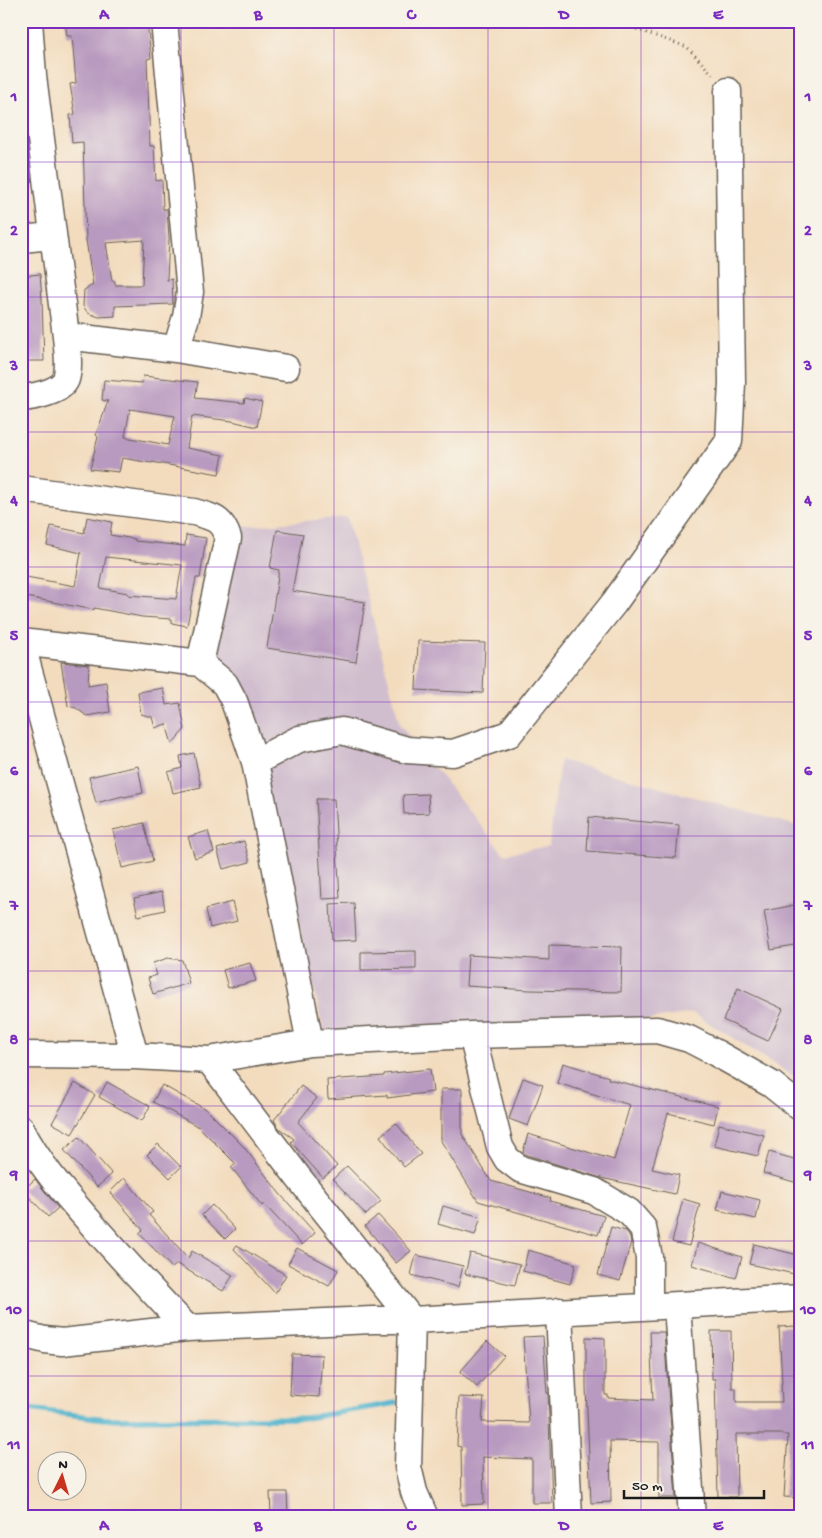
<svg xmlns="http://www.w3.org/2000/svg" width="822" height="1538" font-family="'Gochi Hand',sans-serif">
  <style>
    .industrial { fill: #d0bdce }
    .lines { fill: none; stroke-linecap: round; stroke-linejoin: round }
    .stream { stroke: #4eb2cd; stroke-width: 5.5 }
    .building { fill: #b899bf; fill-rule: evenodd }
    .minor-casing { stroke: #675f55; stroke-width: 29 }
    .path { stroke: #675f55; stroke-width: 3; stroke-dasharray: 1 4; stroke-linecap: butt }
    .minor { stroke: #fff; stroke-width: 26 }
    .grid { fill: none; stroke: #7b2cbf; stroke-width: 1; stroke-opacity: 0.55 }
    .neatline { fill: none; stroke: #7b2cbf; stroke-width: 2 }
    .grid-label { font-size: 16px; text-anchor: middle; font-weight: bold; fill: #7b2cbf }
  </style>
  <rect width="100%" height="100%" fill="#f7f3e8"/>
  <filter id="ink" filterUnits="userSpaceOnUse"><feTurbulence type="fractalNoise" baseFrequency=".02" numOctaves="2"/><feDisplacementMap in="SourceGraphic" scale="10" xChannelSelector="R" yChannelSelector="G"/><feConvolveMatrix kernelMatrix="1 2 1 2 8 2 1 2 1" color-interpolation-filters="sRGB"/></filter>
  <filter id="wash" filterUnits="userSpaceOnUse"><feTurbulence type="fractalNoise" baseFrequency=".0096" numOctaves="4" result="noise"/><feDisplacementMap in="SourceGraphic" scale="20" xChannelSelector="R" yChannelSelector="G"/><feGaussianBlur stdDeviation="1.12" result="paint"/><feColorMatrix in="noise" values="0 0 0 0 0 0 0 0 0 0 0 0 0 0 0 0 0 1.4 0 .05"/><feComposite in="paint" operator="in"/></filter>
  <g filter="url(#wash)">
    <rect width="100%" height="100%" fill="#f3dcbe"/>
    <!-- industrial -->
    <path class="industrial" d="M347 517 400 725 504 854 549 846 560 760 801 827V1081L693 1013 584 1029 327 1045 264 772 212 663 242 527Z"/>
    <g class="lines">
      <!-- stream -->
      <path class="stream" d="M21 1408 105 1419 306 1418 396 1403"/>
    </g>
    <g id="blocks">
      <!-- building -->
      <path class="building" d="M65 21H147L151 58 147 59 150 146H154L156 181 162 180 163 209H167L169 238 167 280 172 279 173 304 115 306V316L99 317 88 313 83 306 84 290 93 285 86 240 83 142 72 143 70 115 75 114 70 84 76 83 72 36H67ZM144 240 142 285H115V281H112L106 243Z
        M40 274 42 300 44 361H21V276Z
        M143 376 198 382 195 398 244 403 245 398 262 402 257 427 232 421 192 416 187 448 223 455 219 474 152 462V463L122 458 119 472 90 469 98 437 96 435 108 401 102 400 104 380 142 383ZM130 409 175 416 168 445 125 437Z
        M87 517 112 522 110 535 135 539V541L185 546 186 535 206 538 200 578H196L187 626 172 623V619L142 617 94 608V610L21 596V576L75 586 81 553 47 545 51 526 84 533ZM106 557 182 565 176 599 128 595V593L100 588Z
        M277 530 303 534 292 591 365 602 356 662 267 648 279 570 270 568Z
        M418 641 485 643 483 693 416 690Z
        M61 662 89 665 88 685 106 682 110 712 87 716 76 708 68 706Z
        M163 688 166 705 180 703 185 729 172 744 166 724 155 728 152 717 141 714 138 692Z
        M194 753 201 787 173 793 168 772 182 768 180 756Z
        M138 766 143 793 124 797 123 796 96 803 89 777Z
        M428 794 429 813 404 814 403 795Z
        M316 799H334L340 898 322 899Z
        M589 817 679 825 676 858 587 851Z
        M144 823 153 861 122 868 113 830Z
        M208 831 214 852 195 858 188 837Z
        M244 841 250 862 223 869 217 849Z
        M162 892 165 910 138 916 134 898Z
        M232 902 237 921 210 928 206 909Z
        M354 903 356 940 332 941 330 904Z
        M795 905 801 945 771 950 764 911Z
        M549 945 622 947 621 992 530 990 466 986 468 955 549 960Z
        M416 951V969L361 970V952Z
        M168 958 182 960 189 983 153 994 148 978 157 975 153 963Z
        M250 963 256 981 228 988 223 970Z
        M738 988 783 1009 768 1041 723 1020Z
        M563 1063 609 1077 608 1079 718 1106 714 1124 668 1113 652 1169 679 1175 675 1194 601 1178 527 1155 523 1152 528 1134 614 1160 630 1105 557 1083Z
        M430 1069 433 1092 387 1098V1095L328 1099 327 1080 384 1076V1074Z
        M523 1078 543 1085 528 1126 509 1119Z
        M107 1082 150 1106 142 1121 99 1097Z
        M75 1083 95 1095 72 1134 52 1123Z
        M162 1085 207 1110 244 1147 280 1194 315 1233 302 1245 264 1204 262 1206 231 1167 236 1164 199 1127 153 1102Z
        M301 1086 317 1098 298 1122 337 1166 323 1178 291 1142 294 1139 279 1128 274 1120Z
        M441 1089H462V1134L491 1181 551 1198 550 1201 604 1216 598 1235 478 1201 441 1141Z
        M396 1123 421 1154 404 1167 380 1136Z
        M719 1124 764 1135 758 1156 714 1146Z
        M79 1137 112 1174 97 1187 64 1150Z
        M158 1144 181 1167 170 1178 147 1155Z
        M769 1152 801 1161V1184L763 1173Z
        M347 1166 381 1201 366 1215 333 1179Z
        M124 1178 153 1212 149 1215 188 1258 192 1251 233 1275 223 1291 177 1264 172 1268 139 1233 143 1230 110 1192Z
        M35 1179 58 1208 48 1217 23 1190Z
        M722 1191 760 1200 756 1219 717 1210Z
        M683 1199 700 1204 689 1246 672 1242Z
        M212 1205 235 1229 225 1239 202 1215Z
        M443 1206 481 1217 475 1235 438 1224Z
        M378 1215 411 1251 396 1263 365 1226Z
        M611 1227 626 1231 629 1235 631 1242 620 1281 598 1275Z
        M698 1243 742 1257 736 1278 692 1265Z
        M754 1244 798 1255 794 1274 749 1264Z
        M237 1245 286 1275 275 1293 234 1249Z
        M297 1248 338 1270 329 1286 288 1264Z
        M528 1250 576 1264 570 1284 523 1271Z
        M470 1253 520 1264 515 1285 465 1274Z
        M416 1255 463 1266 458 1287 411 1275Z
        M796 1326 799 1384H801V1498L784 1497 788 1435H782V1434H736L737 1497H718L715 1379H712L711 1331H731L732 1388H736V1402H782L781 1384H782L779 1327Z
        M650 1332H664L676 1498H659V1442L610 1441 611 1502 591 1503 586 1387V1337L605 1338V1395H608V1398L653 1400Z
        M543 1336 547 1393H548L552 1503H532V1459L483 1457 484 1504 462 1505 461 1447 457 1446 459 1397 484 1398 482 1422 529 1423 523 1337Z
        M487 1341 504 1356 477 1387 460 1372Z
        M292 1354 322 1355 319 1397 290 1395Z
        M270 1492H287L288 1517H271Z"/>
    </g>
  </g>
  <g filter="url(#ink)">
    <use href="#blocks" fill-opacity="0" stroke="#675f55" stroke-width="1"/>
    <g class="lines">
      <!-- minor casing -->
      <g class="minor-casing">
        <path id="minor" d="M164 21 190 292 186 317 176 349
          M21 239 52 236
          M66 336 176 349 286 368
          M21 398C34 397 61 392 66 379 70 367 67 349 66 336L33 76 29 21
          M21 489 194 512C213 518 221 517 228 538L200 663
          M21 642 200 663 225 684 234 701 255 762 310 1043
          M21 642 135 1056
          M255 762 299 739 342 731 407 750 453 753 509 734 614 603 729 441 732 383 728 91
          M472 1035 500 1147 507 1159 520 1169 594 1191 629 1212 643 1228 649 1257V1306
          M21 1055 135 1056 209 1060 310 1043 472 1035 657 1030 689 1039 716 1053 771 1084 801 1108
          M209 1060 298 1177 412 1320 408 1467 414 1492 425 1517
          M21 1129C40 1167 69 1198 96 1229 126 1263 156 1295 187 1328
          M677 1306 692 1517
          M559 1311 569 1517
          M21 1334 45 1340 62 1342 187 1328 373 1320H412L801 1298"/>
      </g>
      <!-- path -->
      <path class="path" d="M613 21 687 47 714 76"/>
      <!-- minor -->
      <use href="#minor" class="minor"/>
    </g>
  </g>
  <!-- grid -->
  <path class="grid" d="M181 21V1517M334 21V1517M488 21V1517M641 21V1517M21 162H801M21 297H801M21 432H801M21 567H801M21 702H801M21 836H801M21 971H801M21 1106H801M21 1241H801M21 1376H801"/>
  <!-- margin -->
  <rect width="822" height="1538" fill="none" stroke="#f7f3e8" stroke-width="55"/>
  <!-- north arrow -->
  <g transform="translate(62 1476) rotate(5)"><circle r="24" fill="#f7f3e8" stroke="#9f9d96"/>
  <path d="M0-4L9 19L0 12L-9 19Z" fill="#c8321e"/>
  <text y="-8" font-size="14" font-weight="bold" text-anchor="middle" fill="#1c1c1c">N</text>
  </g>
  <!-- scale -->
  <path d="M624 1490v8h140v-8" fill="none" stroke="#1c1c1c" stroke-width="2.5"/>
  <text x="632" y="1490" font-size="15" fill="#1c1c1c" stroke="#f7f3e8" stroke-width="4" paint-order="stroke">50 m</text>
  <rect x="28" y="28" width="766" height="1482" class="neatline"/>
  <g class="grid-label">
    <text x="104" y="19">A</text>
    <text x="258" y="19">B</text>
    <text x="411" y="19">C</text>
    <text x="564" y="19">D</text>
    <text x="718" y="19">E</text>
    <text x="14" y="101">1</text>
    <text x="808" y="101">1</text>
    <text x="14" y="235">2</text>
    <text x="808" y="235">2</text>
    <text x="14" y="370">3</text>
    <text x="808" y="370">3</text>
    <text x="14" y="505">4</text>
    <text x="808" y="505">4</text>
    <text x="14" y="640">5</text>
    <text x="808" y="640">5</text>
    <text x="14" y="775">6</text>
    <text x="808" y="775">6</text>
    <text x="14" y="910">7</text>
    <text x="808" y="910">7</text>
    <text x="14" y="1044">8</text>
    <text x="808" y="1044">8</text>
    <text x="14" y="1179">9</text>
    <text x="808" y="1179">9</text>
    <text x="14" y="1314">10</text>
    <text x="808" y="1314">10</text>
    <text x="14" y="1449">11</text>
    <text x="808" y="1449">11</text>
    <text x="104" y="1530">A</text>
    <text x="258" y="1530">B</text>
    <text x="411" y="1530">C</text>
    <text x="564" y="1530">D</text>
    <text x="718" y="1530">E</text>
  </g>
</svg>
